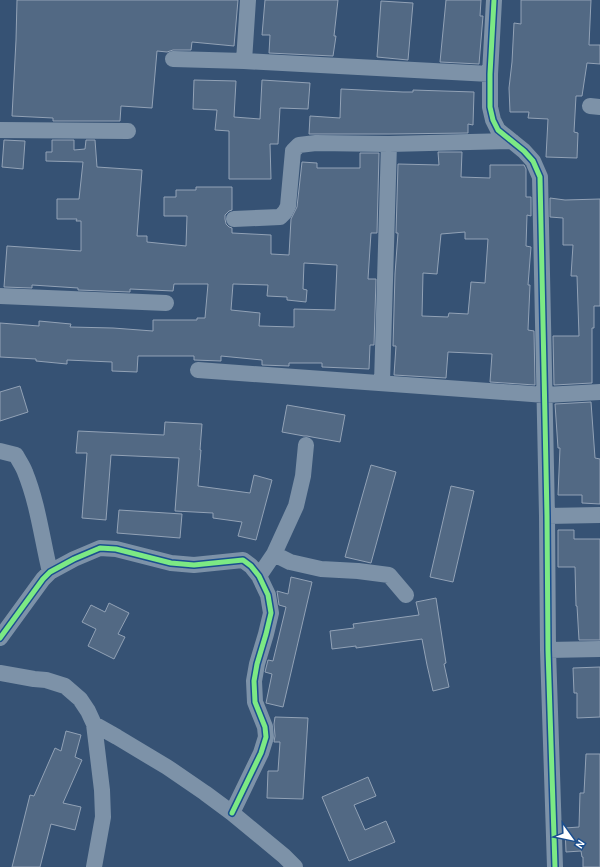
<svg xmlns="http://www.w3.org/2000/svg" width="600" height="867" font-family="Karla,sans-serif">
  <style>
    .building { fill: #526984; stroke: #92a2b6; fill-rule: evenodd }
    .lines { fill: none; stroke-linecap: round; stroke-linejoin: round }
    .street { stroke: #7d92a8; stroke-width: 16 }
    .cycleway-casing { stroke: #1b4f8f; stroke-width: 8 }
    .cycleway { stroke: #7ce984; stroke-width: 5 }
  </style>
  <rect width="100%" height="100%" fill="#365274"/>
  <!-- building -->
  <path class="building" d="M17 0H238L234 46 192 42 191 50H173L167 52 157 51 152 108 121 106 120 121H53V118L12 116 16 40Z
    M265 0H338L334 36H336L333 56 269 53 270 35H262Z
    M446 0H481L480 16H483L479 64 440 62Z
    M521 0H591L589 45H600V64L587 63 582 96H576L574 132 578 133 577 158 546 157 548 119 528 118 529 112H510L509 88 512 62 514 23 521 24Z
    M381 1 413 3 408 60 377 57Z
    M194 80 236 81 234 117 260 119 262 80 310 83 308 109 280 108 278 144H270L271 179H229V131L215 130 217 110 193 109Z
    M341 89 403 92H413V90L474 92 473 125 468 124V133L389 134H309L310 116 340 118Z
    M4 140 25 141 23 169 2 167Z
    M52 140H74V150L85 149 86 140H95L97 167 142 170 137 236H147V242L186 246 187 216H164V197H176V190H196V187H232V210L229 211 225 215V219L226 224 229 227 232 228V233L271 235V254L289 255 291 219 297 207 302 162 317 163V168H360V153H379L377 233H371L368 279H376L374 345H370L369 369 322 367V363H289V366L262 365V360L221 356V361L194 360V356H138L137 372 112 371V362L67 360V364L36 361V359L0 357V323L39 326V321L71 324 70 327 113 328 153 331V320H197V318H205L208 284H174L173 291 130 289V292L78 290V288L32 285V288L4 287 7 246 81 251V221H76L77 219H57V199H79L83 162 46 161V152H52ZM304 263 337 265 335 310 294 309V327L259 326 260 313 231 310 233 284 268 285 267 296 287 297V300L306 302 307 290 303 289Z
    M438 152H462L461 177 490 178V165H524L526 169V197H531V216L527 215 526 246 531 247 528 285H530L528 330 534 331 535 385 490 382 492 354 448 352 446 378 394 375 396 346H393L395 274 398 233H396L398 164 439 165ZM465 232V239H488L485 283 471 282 468 314 449 313 448 317 422 316 423 273 437 274 441 234Z
    M550 198 565 200 600 199V306H594V328H592V383L554 385 553 336H579L577 276H571L573 245H563V218L550 217Z
    M20 386 28 412 0 421V392Z
    M591 402 595 458 600 459V504L582 503V495H558L560 448H558L555 404Z
    M287 405 345 415 340 442 312 437 307 436H304L282 432Z
    M165 422 202 424 200 450H201L198 486 250 493 254 475 272 480 256 540 238 536 242 522 213 518V513L175 511 179 458 111 455 106 520 82 518 87 453H76L78 431 164 435Z
    M371 465 396 472 371 563 345 557Z
    M451 486 474 491 453 582 430 577Z
    M119 510 182 514 180 538 117 533Z
    M558 530H574V539H600V640H579L577 606H576L575 567H558Z
    M291 577 312 582 283 707 266 703 272 674 265 672 268 660 273 661 286 607 279 605 277 591 288 594Z
    M436 598 446 663 444 664 449 687 433 691 427 665 422 639 356 648V646L332 649 330 631 354 628 353 624 419 615 416 602Z
    M109 603 129 613 118 634 125 637 114 659 88 646 96 629 82 622 91 605 105 612Z
    M600 667V717L577 718V693H574L573 668Z
    M275 717 308 718 303 799 267 798 268 771H278L280 742H274L275 736 274 724Z
    M66 731 81 735 75 757 82 760 63 803 81 807 75 830 51 824 40 867H12L30 795 34 796 55 748 61 751Z
    M586 754H600V867H583V857H582L581 851 566 852 565 828 579 827 580 793H584Z
    M368 777 376 796 354 805 365 830 386 821 395 842 349 861 322 797Z"/>
  <g class="lines">
    <!-- street -->
    <path class="street" d="M494 0 490 74V107L493 120 498 130 524 151 533 161 540 177 547 516 548 650 555 867
      M173 59 244 61 490 74
      M244 61 248 0
      M590 106 600 107
      M0 130 128 131
      M234 219 280 217 285 212 288 206 293 151 299 145 316 143 389 144 512 141
      M0 296 166 303
      M198 370 545 395 600 392
      M382 383 389 144
      M0 451 16 455C19 461 23 466 25 472 38 504 42 539 50 572
      M547 516 600 515
      M274 554 290 562 321 569 358 571 389 575 406 595
      M259 576 274 554 296 506 303 476 306 445
      M0 638 43 579 50 572 74 559 100 548 116 549 171 563 194 565 243 560 251 566 259 576 268 595 271 613 266 634 257 664 254 681 255 702 265 727 266 737 261 753 232 813
      M548 650 600 649
      M0 673 34 679 46 680 65 686 80 699 88 711 94 724 117 737 167 767 205 793 232 813 284 856 295 867
      M94 724 102 790 103 817 94 867"/>
    <!-- cycleway casing -->
    <g class="cycleway-casing">
      <path id="cycleway" d="M494 0 490 74V107L493 120 498 130 524 151 533 161 540 177 547 516 548 650 555 867
        M0 638 43 579 50 572 74 559 100 548 116 549 171 563 194 565 243 560 251 566 259 576 268 595 271 613 266 634 257 664 254 681 255 702 265 727 266 737 261 753 232 813"/>
    </g>
    <!-- cycleway -->
    <use href="#cycleway" class="cycleway"/>
  </g>
  <!-- north arrow -->
  <g transform="translate(572 839) rotate(123)" stroke="#1b4f8f" stroke-width="3" paint-order="stroke">
  <path d="M0-3L7 15L0 10L-7 15Z" fill="#ffffff"/>
  <text y="-6" font-size="11" font-weight="bold" text-anchor="middle" fill="#ffffff">N</text>
  </g>
</svg>
